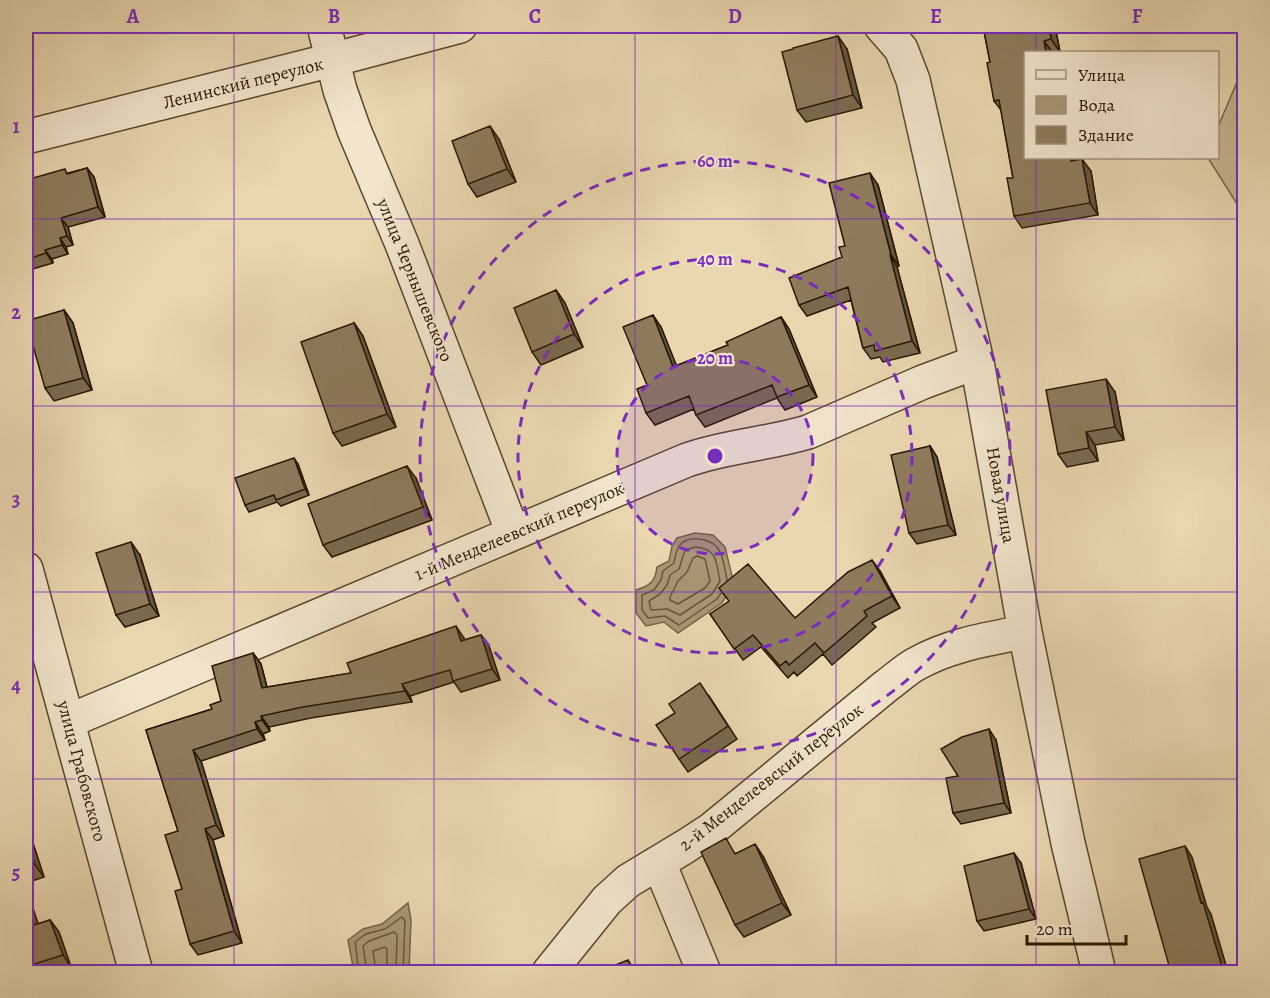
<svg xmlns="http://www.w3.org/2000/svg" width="1270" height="998" font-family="Alegreya,serif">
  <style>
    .green { fill: #c8b692; stroke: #786649; stroke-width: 1.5 }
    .water { fill: #a89674; stroke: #756346; stroke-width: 1.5 }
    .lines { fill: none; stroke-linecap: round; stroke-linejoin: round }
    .shore { stroke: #68563a; stroke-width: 1.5 }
    .minor-casing { stroke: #59472c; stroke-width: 36 }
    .minor { stroke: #f1e5cc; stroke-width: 33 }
    .wall { fill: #796a4f; stroke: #291700; stroke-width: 1.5 }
    .shaded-wall { fill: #635640; stroke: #291700; stroke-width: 1.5 }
    .building { fill: #8d7b5c; stroke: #291700; stroke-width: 1.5 }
    .grid { fill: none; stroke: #7b2cbf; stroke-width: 1.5; stroke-opacity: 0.55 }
    .ring { fill: none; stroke: #7b2cbf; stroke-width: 3; stroke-dasharray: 10 8 }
    .labels { text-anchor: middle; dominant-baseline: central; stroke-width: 4.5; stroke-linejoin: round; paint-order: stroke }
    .street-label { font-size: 18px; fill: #291700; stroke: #f1e5cc }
    .centre { fill: #7b2cbf; stroke: #f1e5cc; stroke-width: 3 }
    .ring-label { font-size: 18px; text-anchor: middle; font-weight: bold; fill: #7b2cbf; stroke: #f1e5cc; stroke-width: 4.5; stroke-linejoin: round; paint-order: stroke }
    .neatline { fill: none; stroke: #7b2cbf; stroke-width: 2 }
    .grid-label { font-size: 20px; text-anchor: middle; font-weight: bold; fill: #7b2cbf }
  </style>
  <rect width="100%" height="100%" fill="#e9d7b0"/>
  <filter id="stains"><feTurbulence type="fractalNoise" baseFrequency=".00333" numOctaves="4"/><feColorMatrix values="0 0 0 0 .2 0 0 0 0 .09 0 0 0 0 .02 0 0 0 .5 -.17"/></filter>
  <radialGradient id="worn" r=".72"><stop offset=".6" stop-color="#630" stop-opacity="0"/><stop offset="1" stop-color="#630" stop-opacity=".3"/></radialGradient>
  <!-- green -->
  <path class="green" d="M1244 74V215L1208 158H1218V127L1240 75Z"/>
  <!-- water -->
  <path class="water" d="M695 533 713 535 725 547 734 584 722 603 678 633 664 622 646 626 636 613V590C650 586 655 582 657 567L669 561 672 546 677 538Z
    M408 903 411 920 409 972H354L348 940 363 929 382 924Z"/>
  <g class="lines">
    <!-- shore -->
    <path class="shore" d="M696 547C718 549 716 563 720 581L712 594 680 615 667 609 651 610 649 601 660 594 667 585 670 575 679 569 685 550Z
      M697 556 705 559 710 581 705 588 678 604 670 600V597L678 581 687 572 693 558Z
      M721 593 717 599 679 625 665 616 648 618 642 610V595L654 590 661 580 663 571 674 563C675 558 676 549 680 545 690 534 715 539 720 552 724 560 725 571 727 580
      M359 972 355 942 366 934 385 929 402 917 405 921 403 972
      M367 972 363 946 369 941 394 932 397 935 396 972
      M376 972 373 951 385 947 387 949V972"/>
    <!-- minor casing -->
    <g class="minor-casing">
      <path id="minor" d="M324 26 340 90 354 130 402 244 513 533
        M881 26 901 49 913 80 977 362 1025 632 1068 843 1099 972
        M26 137 332 60 460 26
        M26 569 136 972
        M69 721 687 460C726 446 768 444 808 432L923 382 977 362
        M659 863 704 972
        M549 972 607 900 628 881 686 846 712 829 886 686C896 679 905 670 916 664 949 645 988 639 1025 632"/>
    </g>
    <!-- minor -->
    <use href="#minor" class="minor"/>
  </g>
  <!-- wall -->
  <path class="wall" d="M983 26H1055L1060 52H1026L1076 160 1091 171 1098 215 1022 228 1014 216 1013 178 1001 110 994 101 990 62Z
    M847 49 862 108 806 122 797 110Z
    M499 139 516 182 477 197 468 184Z
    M87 168 94 177 105 217 68 227 73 245 66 247 68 254 52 259 53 263 26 271V180L68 173Z
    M878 185 899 266 897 267 920 353 883 362 880 357 871 359 863 348 851 300 807 316 799 305 842 257 845 246Z
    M556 290 565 303 583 347 541 365 532 352Z
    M64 310 73 323 92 390 54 401 45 388Z
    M781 317 789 329 817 397 785 410 777 398 705 427 696 415 694 409 655 425 646 413 647 385 661 327 676 366 728 345Z
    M354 323 363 336 396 427 342 446 333 433Z
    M1115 392 1124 440 1095 445 1098 461 1067 467 1058 454Z
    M930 446 937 457 956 535 917 544 909 533Z
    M298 464 309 495 281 506 277 502 249 512 245 505Z
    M416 478 432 520 332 557 323 545Z
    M140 555 159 616 125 627 116 615Z
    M880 571 900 608 872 623 876 627 832 665 823 654 797 676 794 672 788 678 761 647 743 660 710 614 795 618Z
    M481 635 489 646 500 680 461 692 454 682 410 696 412 702 311 718 269 727 270 731 263 734 265 740 201 761 224 836 213 840 242 943 198 955 190 944 182 889 178 831 146 730 212 709 221 701 253 653 261 664 267 687 351 673 464 638 465 640Z
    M709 696 737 739 688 772 679 759Z
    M996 740 1011 813 961 824 953 813 958 776Z
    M26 822 44 877 26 883Z
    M736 853 763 856 791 915 744 937 735 925Z
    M1021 863 1036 919 984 931 977 921Z
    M26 888 38 924 50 920 59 932 71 967 55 972H32L31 971 26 972Z"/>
  <!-- shaded-wall -->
  <path class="shaded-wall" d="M1049 26H1055L1060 52 1051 39Z
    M838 36 847 49 862 108 853 95Z
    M1044 41 1052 52H1046Z
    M490 126 499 139 516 182 507 169Z
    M1082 159 1091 171 1098 215 1090 203Z
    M87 168 94 177 105 217 98 207Z
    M870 173 878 185 899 266 891 255Z
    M61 218 68 227 73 245 67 236Z
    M60 238 66 247 68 254 62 245Z
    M45 250 52 259 53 263 46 253Z
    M890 255 897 267 920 353 912 341Z
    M556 290 565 303 583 347 574 334Z
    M64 310 73 323 92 390 83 378Z
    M653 315 661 327 682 379 673 367Z
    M781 317 789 329 817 397 809 385Z
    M354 323 363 336 396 427 387 414Z
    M1106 379 1115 392 1124 440 1115 427Z
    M1086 432 1095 445 1098 461 1089 448Z
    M930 446 937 457 956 535 948 525Z
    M294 458 298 464 309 495 305 489Z
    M407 466 416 478 432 520 423 507Z
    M131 542 140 555 159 616 150 604Z
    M872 560 880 571 900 608 892 596Z
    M456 626 464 638 469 652 461 641Z
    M481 635 489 646 500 680 492 669Z
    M253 653 261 664 270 699 262 688Z
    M402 684 410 696 412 702 405 691Z
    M261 716 269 727 270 731 262 720Z
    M255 722 263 734 265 740 257 729Z
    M989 729 996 740 1011 813 1004 803Z
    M193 750 201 761 224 836 216 825Z
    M26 822 44 877 35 865 26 835Z
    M205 829 213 840 242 943 234 931Z
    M755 844 763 856 791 915 782 903Z
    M1185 846 1192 857 1207 907 1211 914 1228 972H1225L1222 967 1201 903Z
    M1014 853 1021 863 1036 919 1029 909Z
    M26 888 43 938 34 925 26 900Z
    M50 920 59 932 71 967 63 955Z
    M628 960 635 971 636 972H633Z"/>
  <!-- building -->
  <path class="building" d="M983 26H1049L1051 39 1044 41 1046 52H1026V158H1071V161L1082 159 1090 203 1014 216 1007 178H1013L999 100 994 101 987 63 990 62Z
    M838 36 853 95 797 110 782 52 793 49V48Z
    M490 126 507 169 468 184 452 141Z
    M87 168 98 207 61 218 67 236 60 238 62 245 45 250 46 253 26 260V180L65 169 67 174Z
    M870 173 891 255H890L912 341 875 351 874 345 863 348 848 287 799 305 789 278 842 257 839 247 845 246 829 183Z
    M556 290 574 334 532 352 514 308Z
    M64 310 83 378 45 388 26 321Z
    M653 315 673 367 728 345 726 342 781 317 809 385 777 397 772 385 696 415 689 396 646 413 637 389 647 385 623 327Z
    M354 323 387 414 333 433 301 342Z
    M1106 379 1115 427 1086 432 1089 448 1058 454 1046 390Z
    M930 446 948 525 909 533 891 455Z
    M294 458 305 489 276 500 274 495 245 505 235 478Z
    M407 466 423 507 323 545 308 504Z
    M131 542 150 604 116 615 96 553Z
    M872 560 892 596 864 611 867 616 824 653 815 643 789 665 786 661 780 666 753 635 734 649 710 614 729 601 719 588 748 564 795 618 848 572Z
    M456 626 461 641 481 635 492 669 453 681 450 670 402 684 405 691 303 707 261 716 262 720 255 722 257 729 193 750 216 825 205 829 234 931 190 944 175 891 182 889 165 835 178 831 146 730 212 709 210 705 221 701 212 666 253 653 262 688 351 673 347 663Z
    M700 683 728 726 679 759 656 725 675 713 669 704Z
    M989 729 1004 803 953 813 946 778 958 776 941 749 962 737Z
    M26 835 35 865 26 868Z
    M726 838 735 854 755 844 782 903 735 925 701 852Z
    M1185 846 1199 896 1201 903 1203 902 1222 967 1225 972H1164L1170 969 1139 859Z
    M1014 853 1029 909 977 921 964 866Z
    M26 900 34 925 50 920 63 955 28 966 26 960Z
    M628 960 633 972H598Z"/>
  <!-- grid -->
  <path class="grid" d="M234 26V972M434 26V972M635 26V972M836 26V972M1036 26V52M1036 158V972M26 219H1244M26 406H1244M26 592H1244M26 779H1244"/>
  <!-- distance rings -->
  <circle cx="715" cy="456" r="98" fill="#7b2cbf" fill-opacity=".12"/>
  <g class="ring">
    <circle cx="715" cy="456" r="98"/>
    <circle cx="715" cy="456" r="197"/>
    <circle cx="715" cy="456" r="295"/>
  </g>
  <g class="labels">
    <!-- street labels -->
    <g class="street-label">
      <text transform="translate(243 83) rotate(-14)">Ленинский переулок</text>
      <text transform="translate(415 280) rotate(68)">улица Чернышевского</text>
      <text transform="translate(1001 495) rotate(80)">Новая улица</text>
      <text transform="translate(519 531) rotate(-23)">1-й Менделеевский переулок</text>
      <text transform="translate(82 771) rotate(75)">улица Грабовского</text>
      <text transform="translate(771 777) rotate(-38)">2-й Менделеевский переулок</text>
    </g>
  </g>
  <circle cx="715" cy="456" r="9" class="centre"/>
  <g class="ring-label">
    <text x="715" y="167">60 m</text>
    <text x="715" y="265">40 m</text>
    <text x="715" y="364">20 m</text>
  </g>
  <!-- margin -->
  <rect width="1270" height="998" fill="none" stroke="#e9d7b0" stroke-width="66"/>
  <!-- legend -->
  <rect x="1024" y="51" width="195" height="108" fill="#f1e5cc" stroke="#a1937a" stroke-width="1.5"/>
  <rect x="1036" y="70" width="30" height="9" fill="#f1e5cc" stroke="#a1937a" stroke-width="1.5"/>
  <text x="1078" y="81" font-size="18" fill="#291700">Улица</text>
  <rect x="1036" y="96" width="30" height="18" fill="#a89674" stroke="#a1937a" stroke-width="1.5"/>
  <text x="1078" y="111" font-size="18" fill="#291700">Вода</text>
  <rect x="1036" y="126" width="30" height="18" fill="#8d7b5c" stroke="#a1937a" stroke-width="1.5"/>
  <text x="1078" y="141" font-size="18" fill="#291700">Здание</text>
  <!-- scale -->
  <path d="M1027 935v9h99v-9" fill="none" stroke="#291700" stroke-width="3"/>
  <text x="1036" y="935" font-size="18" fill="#291700" stroke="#f1e5cc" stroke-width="4.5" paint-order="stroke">20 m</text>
  <rect x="33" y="33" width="1204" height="932" class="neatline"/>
  <g class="grid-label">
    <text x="133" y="23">A</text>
    <text x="334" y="23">B</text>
    <text x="535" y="23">C</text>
    <text x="735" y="23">D</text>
    <text x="936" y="23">E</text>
    <text x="1137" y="23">F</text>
    <text x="16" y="133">1</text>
    <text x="16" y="319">2</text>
    <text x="16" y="506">3</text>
    <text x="16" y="692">4</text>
    <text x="16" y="879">5</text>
  </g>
  <rect width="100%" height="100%" filter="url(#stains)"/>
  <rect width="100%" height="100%" fill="url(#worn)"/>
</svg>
